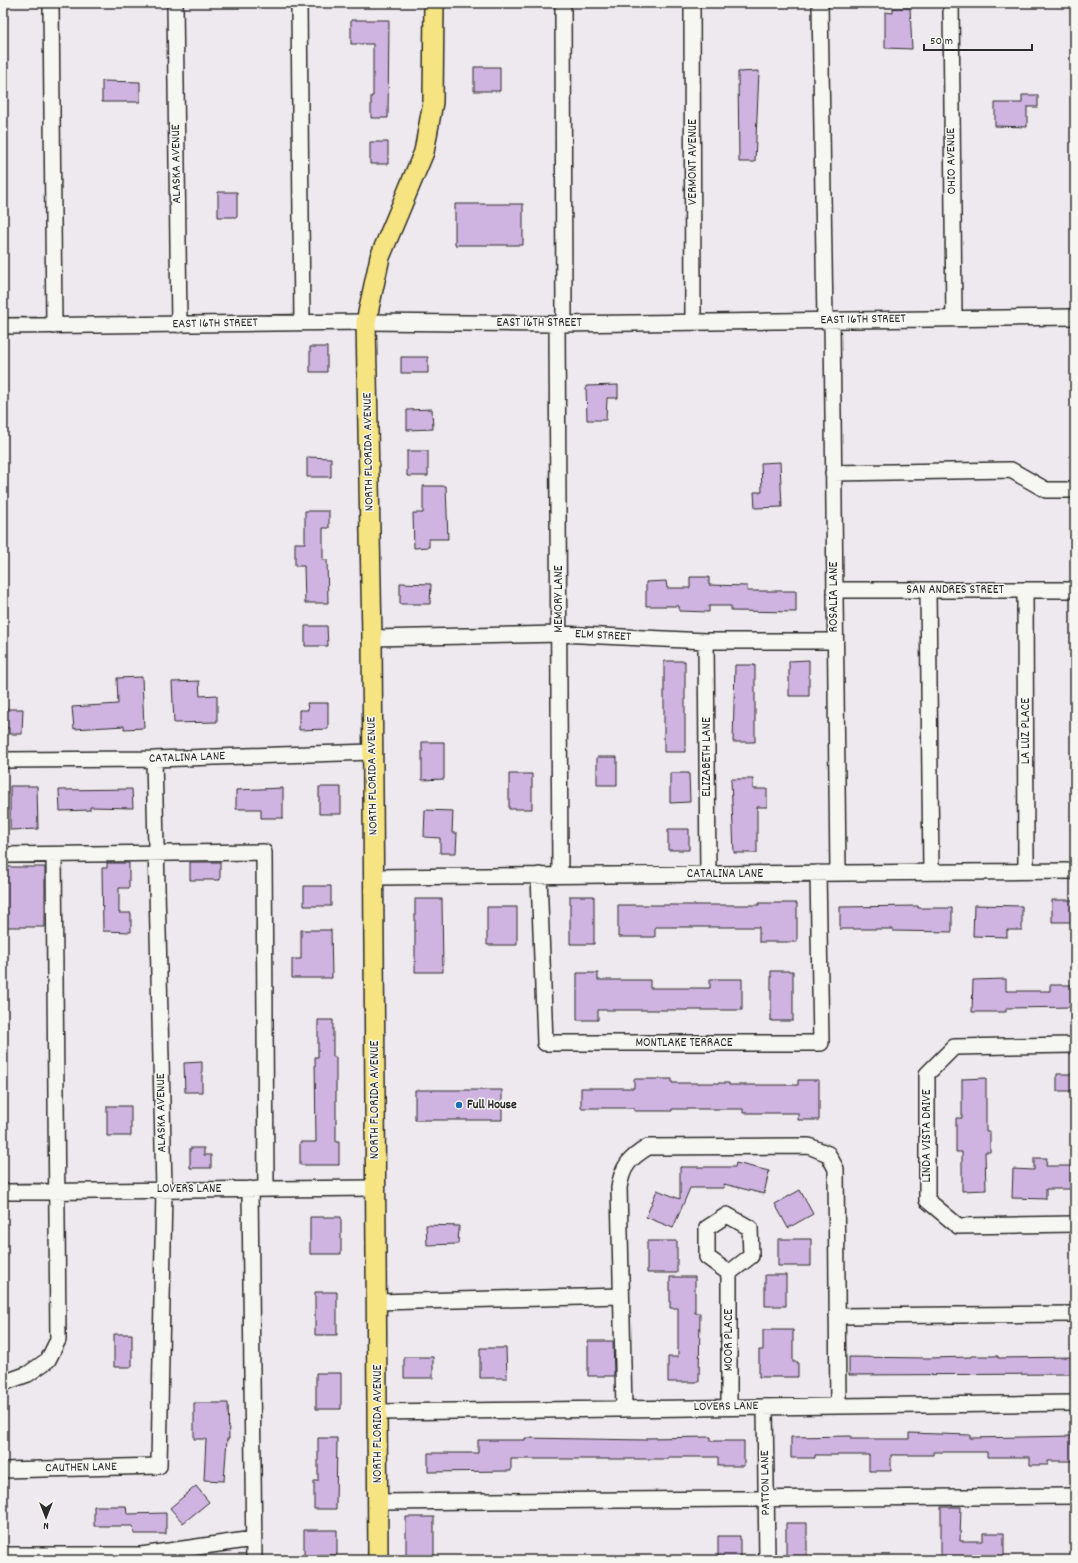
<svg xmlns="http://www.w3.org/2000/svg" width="1078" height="1563" font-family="Dekko,sans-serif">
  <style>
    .building { fill: #cfb3e0; stroke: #2b2b2b }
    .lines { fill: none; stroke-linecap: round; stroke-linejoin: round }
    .minor-casing { stroke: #2b2b2b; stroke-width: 18 }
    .major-casing { stroke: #2b2b2b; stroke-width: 22 }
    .minor { stroke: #f6f6f2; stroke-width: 15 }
    .major { stroke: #f6e381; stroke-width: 19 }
    .poi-dot { fill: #1f6fb2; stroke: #f6f6f2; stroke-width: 1.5 }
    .labels { text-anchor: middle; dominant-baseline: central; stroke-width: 3; stroke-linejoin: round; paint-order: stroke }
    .street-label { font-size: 13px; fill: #2b2b2b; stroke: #f6f6f2 }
    .poi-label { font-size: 13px; font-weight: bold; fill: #2b2b2b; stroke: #f6f6f2; text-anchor: start }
  </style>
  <rect width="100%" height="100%" fill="#eee9ee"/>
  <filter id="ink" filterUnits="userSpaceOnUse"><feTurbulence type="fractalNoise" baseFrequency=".025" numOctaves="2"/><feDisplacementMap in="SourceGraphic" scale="8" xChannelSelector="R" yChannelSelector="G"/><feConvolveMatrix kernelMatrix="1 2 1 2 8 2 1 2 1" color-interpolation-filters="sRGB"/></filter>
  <g filter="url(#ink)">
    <!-- building -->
    <path class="building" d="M893 8H910L912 49 885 48V12L893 13Z
      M351 20H389L388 118H371V96H373V44H351Z
      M474 67H500V91H474Z
      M759 71 755 162H739L738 72Z
      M102 81 140 82V102H102Z
      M1022 95H1038V107H1027V127L995 126V103H1022Z
      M370 142H388V164H370Z
      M218 192H237V217H218Z
      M455 204H523V245H455Z
      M310 347H327V372H310Z
      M401 357H428V373H401Z
      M618 385V398H607L606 420H587L586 386Z
      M432 409 433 429 407 430V410Z
      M407 451H428V476H407Z
      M307 457 331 458V477H307Z
      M780 462 782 507 755 508 754 492H762L761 463Z
      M423 486H446L448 539H429V547L414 548 413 513H423Z
      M305 511H329V528H323V560H327L328 603H305L304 566H295V543H305Z
      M690 577H709V585L747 586V591H796V612L731 611V606H709V612L679 611V606H646V582L666 581 667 588H690Z
      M400 583 431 584 430 604H400Z
      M305 626H327L328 646H305Z
      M809 660V696H789V661Z
      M664 661H685V752H664Z
      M735 665H755V742H733Z
      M142 677 144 728 124 729V726L74 729 72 707 118 704 117 678Z
      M199 681 200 696 217 695V722L174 723 172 682Z
      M307 703H328V729L299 730V710H308Z
      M3 709H23L22 734H9V728L3 727Z
      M422 742H444V779L422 780Z
      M597 757H617V785H597Z
      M670 773H689L690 802 670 803Z
      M509 774H532V809H509Z
      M731 779H753V789H767V807H757V853H734Z
      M10 786H37L38 829 10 830Z
      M319 787H341V814H319Z
      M283 788V818H261V809H236V790Z
      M132 789 133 808 90 807V810L60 811 59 790Z
      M425 810 453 811 452 833H457L456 853H440V838L424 837Z
      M668 829H689V850H668Z
      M190 862H220V880H190Z
      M107 863H129V888H119V913H131V932L103 931 102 868H107Z
      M3 867H45V927H3Z
      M304 886H331V906H304Z
      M570 896H594V944H570Z
      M415 899H442L443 972H415Z
      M1052 900H1075V922H1052Z
      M759 903H797V942H759V927H655V937H618V905H759Z
      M974 905 1022 906V930H1007V937L973 936Z
      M918 906V908H952V932L893 931V929H840V907Z
      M487 907H517V945H487Z
      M301 930H331L332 978H292V959H301Z
      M771 971H793V1021H771Z
      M577 973H598V980H650V988H710V979H742V1010H598V1020H577Z
      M1006 979V991H1050V985H1075V1007L1006 1008V1012H972L973 980Z
      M318 1020H333V1057H336V1142H339V1165H300V1142H316L315 1057H318Z
      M202 1062V1092H185L184 1063Z
      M1057 1074H1075V1091H1057Z
      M986 1078V1131H990V1152H985L986 1190 962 1191V1152H956V1118H962V1079Z
      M634 1079H672V1083H729V1085H798V1080H819V1120H798V1113H743V1109H672V1111H634V1108H581V1088H634Z
      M415 1090H502V1120H415Z
      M107 1106H131V1136H107Z
      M190 1148H204V1155H211V1168H190Z
      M1034 1158H1047L1046 1166H1075V1189H1046V1199L1012 1198 1013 1169 1034 1170Z
      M736 1163 769 1171 764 1194 724 1184V1188H690L673 1228 646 1217 657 1190 680 1199V1167H735Z
      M800 1190 813 1214 788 1228 775 1204Z
      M310 1217H341V1254H310Z
      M426 1225 459 1226 458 1244 427 1245Z
      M778 1239H811V1266H778Z
      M647 1241H677V1273H647Z
      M765 1275H786V1306H765Z
      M670 1277H695V1313H700L699 1382H668V1357H678V1308H670Z
      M315 1292H337V1335H315Z
      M763 1330H793V1362H798V1377H759V1350H763Z
      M114 1334H132V1367H114Z
      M588 1341H613L614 1376H588Z
      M480 1348H506L507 1378H480Z
      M971 1356H998V1358L1075 1357V1374L849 1375V1357L928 1358 971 1357Z
      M404 1357H433V1378H404Z
      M316 1373H341V1409H316Z
      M194 1403H228L229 1439H227L224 1481 204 1480 206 1439H194Z
      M909 1433 970 1435V1438L1075 1436V1461H1048V1465H1030V1457H987V1452H933V1455H891V1471H869V1455H815V1458H791V1437L851 1436V1439H909Z
      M711 1437V1441H744V1466H718V1457H668V1459H511V1471L428 1472V1453H478V1440H525V1438L646 1440V1438Z
      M318 1438H337L336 1509H314V1481H318Z
      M196 1486 209 1502 183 1523 170 1508Z
      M94 1506H126L127 1514 166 1513V1534H134L133 1526H94Z
      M941 1507H961L960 1541H983V1533H1004V1558L941 1557Z
      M406 1517H434V1560H406Z
      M786 1523H807V1556H786Z
      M304 1530H337V1555H320V1560H304Z
      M718 1536H740V1559H718Z"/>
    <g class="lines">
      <!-- minor casing -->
      <g class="minor-casing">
        <path id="minor" d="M51 3 54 326
          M175 3 179 325
          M299 3 302 323
          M563 3 564 323
          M692 3 693 321
          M820 3 825 321
          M951 3 954 319
          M832 321 838 873
          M557 324 560 875
          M3 326 366 322 557 324 1075 317
          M833 473 1011 470 1046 490H1075
          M834 590H1075
          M928 590 931 872
          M1025 590 1026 871
          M372 638 560 634 706 641H834
          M706 641 708 874
          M3 760 154 759 372 752
          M3 855 264 852 266 1189
          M539 875 545 1043H821L818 873
          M374 877 1075 871
          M1075 1045 954 1047 927 1074V1200L958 1226 1075 1224
          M250 1189 254 1560
          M3 1192 375 1188
          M729 1273 707 1257V1228L727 1215 750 1228 751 1256 729 1273V1407
          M377 1302 621 1296
          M837 1316 1075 1314
          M3 1383 28 1374 48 1360 58 1340 54 855
          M765 1407 767 1560
          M624 1409 619 1188C622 1166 630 1158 648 1147L809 1146 828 1154 836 1169 838 1406
          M378 1412 1075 1403
          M3 1470 159 1466 164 1189 154 759
          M378 1502 1075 1496
          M3 1555H141L253 1539"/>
      </g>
      <!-- major casing -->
      <g class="major-casing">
        <path id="major" d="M378 1560 372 638 366 322 380 257 424 152 433 102 434 3"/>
      </g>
      <!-- minor -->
      <use href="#minor" class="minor"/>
      <!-- major -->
      <use href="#major" class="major"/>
    </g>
  </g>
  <!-- markers -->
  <circle class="poi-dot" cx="459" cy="1105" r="4"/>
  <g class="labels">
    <!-- street labels -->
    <g class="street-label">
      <text transform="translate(952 161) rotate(-91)">OHIO AVENUE</text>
      <text transform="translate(693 162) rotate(-90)">VERMONT AVENUE</text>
      <text transform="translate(177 164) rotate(-91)">ALASKA AVENUE</text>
      <text transform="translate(863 320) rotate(-1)">EAST 16TH STREET</text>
      <text x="539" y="323">EAST 16TH STREET</text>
      <text transform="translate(215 324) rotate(-1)">EAST 16TH STREET</text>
      <text transform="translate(369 452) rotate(-91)">NORTH FLORIDA AVENUE</text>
      <text x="955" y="590">SAN ANDRES STREET</text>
      <text transform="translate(834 597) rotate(-90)">ROSALIA LANE</text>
      <text transform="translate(559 599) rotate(-90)">MEMORY LANE</text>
      <text transform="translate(603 636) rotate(3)">ELM STREET</text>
      <text transform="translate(1026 731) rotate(-90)">LA LUZ PLACE</text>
      <text transform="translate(707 757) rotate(-90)">ELIZABETH LANE</text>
      <text transform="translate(187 758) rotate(-2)">CATALINA LANE</text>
      <text transform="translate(373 776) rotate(-91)">NORTH FLORIDA AVENUE</text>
      <text x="725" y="874">CATALINA LANE</text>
      <text x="684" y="1043">MONTLAKE TERRACE</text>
      <text transform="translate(375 1100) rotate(-90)">NORTH FLORIDA AVENUE</text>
      <text transform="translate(162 1113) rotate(-91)">ALASKA AVENUE</text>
      <text transform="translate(927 1136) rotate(-90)">LINDA VISTA DRIVE</text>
      <text x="189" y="1189">LOVERS LANE</text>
      <text transform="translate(729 1340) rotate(-90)">MOOR PLACE</text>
      <text transform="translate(726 1407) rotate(-1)">LOVERS LANE</text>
      <text transform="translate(378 1424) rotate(-90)">NORTH FLORIDA AVENUE</text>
      <text transform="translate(81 1468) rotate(-1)">CAUTHEN LANE</text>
      <text transform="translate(766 1483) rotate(-91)">PATTON LANE</text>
    </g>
    <!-- poi labels -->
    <g class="poi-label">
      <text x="467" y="1105">Full House</text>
    </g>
  </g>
  <!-- margin -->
  <rect width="1078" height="1563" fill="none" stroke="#f6f6f2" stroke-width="16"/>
  <rect x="8" y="8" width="1062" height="1547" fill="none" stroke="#2b2b2b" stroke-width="1.5" filter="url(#ink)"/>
  <!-- north arrow -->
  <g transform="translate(46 1517) rotate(180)" stroke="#f6f6f2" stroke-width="3" paint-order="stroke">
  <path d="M0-3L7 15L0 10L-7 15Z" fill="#2b2b2b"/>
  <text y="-6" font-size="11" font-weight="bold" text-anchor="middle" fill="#2b2b2b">N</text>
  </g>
  <!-- scale -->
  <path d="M924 44v6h108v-6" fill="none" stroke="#2b2b2b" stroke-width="2"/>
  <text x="930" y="44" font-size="12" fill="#2b2b2b" stroke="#f6f6f2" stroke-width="3" paint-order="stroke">50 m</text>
</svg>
